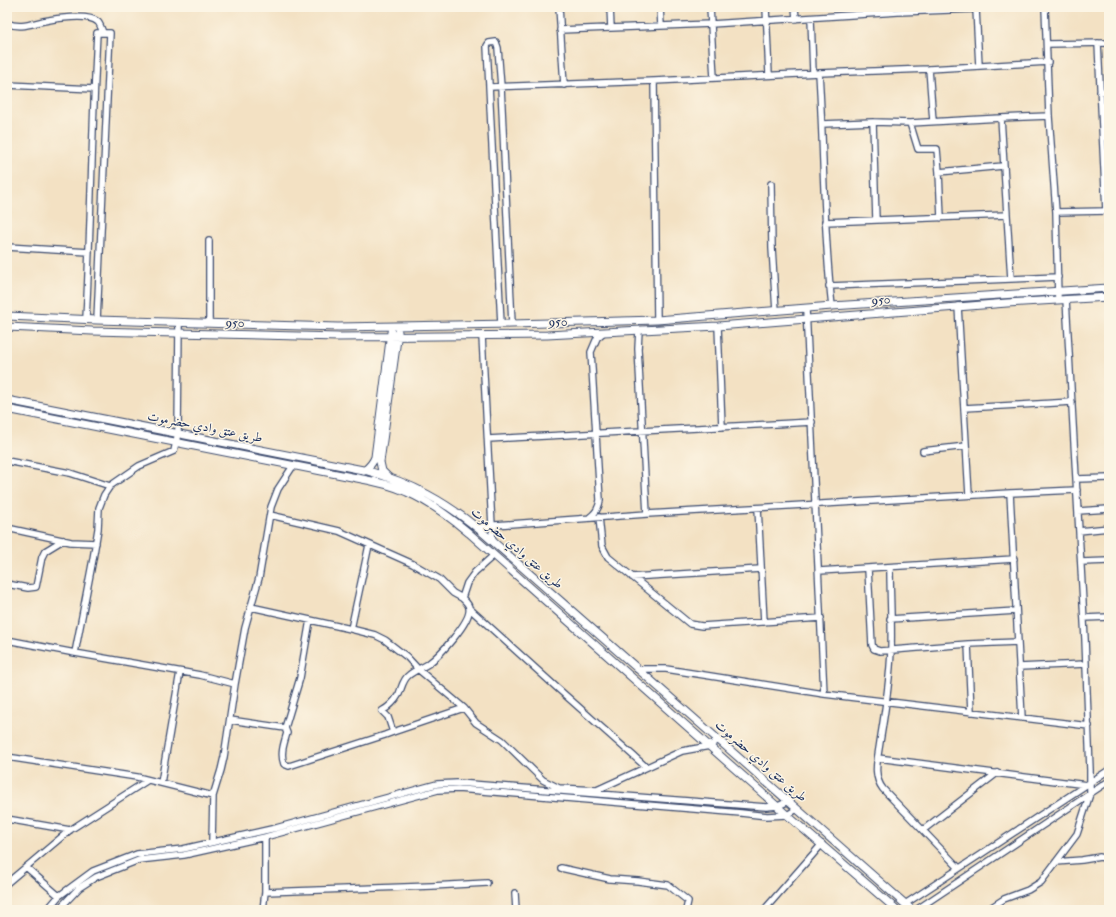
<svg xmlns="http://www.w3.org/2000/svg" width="1116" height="917" font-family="'IM FELL Double Pica',Amiri,serif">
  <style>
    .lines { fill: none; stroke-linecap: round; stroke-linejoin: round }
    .minor-casing { stroke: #3b4a6d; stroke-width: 8 }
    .major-casing { stroke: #3b4a6d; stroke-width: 9 }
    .minor { stroke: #fff; stroke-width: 5.5 }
    .major { stroke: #fff; stroke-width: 7 }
    .labels { text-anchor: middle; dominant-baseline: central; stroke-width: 3; stroke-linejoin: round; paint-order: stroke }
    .street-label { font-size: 13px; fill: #1b2f5e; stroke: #fcf5e5 }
  </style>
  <rect width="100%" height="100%" fill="#fcf5e5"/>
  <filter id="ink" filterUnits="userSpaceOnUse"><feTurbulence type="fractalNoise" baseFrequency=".025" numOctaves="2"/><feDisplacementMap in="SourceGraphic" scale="8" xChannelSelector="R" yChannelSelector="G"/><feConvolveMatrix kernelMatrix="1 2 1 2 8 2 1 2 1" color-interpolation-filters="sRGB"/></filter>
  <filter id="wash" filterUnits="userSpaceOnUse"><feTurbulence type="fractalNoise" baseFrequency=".012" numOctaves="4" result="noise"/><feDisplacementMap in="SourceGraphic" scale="16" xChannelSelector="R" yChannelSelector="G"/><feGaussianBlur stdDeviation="0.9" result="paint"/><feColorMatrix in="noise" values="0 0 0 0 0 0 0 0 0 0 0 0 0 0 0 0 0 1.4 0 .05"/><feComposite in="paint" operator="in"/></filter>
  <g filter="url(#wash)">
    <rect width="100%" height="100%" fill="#f3e1c3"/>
  </g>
  <g filter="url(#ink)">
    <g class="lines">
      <!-- minor casing -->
      <g class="minor-casing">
        <path id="minor" d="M559 7 564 85
          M610 7 611 28
          M660 7 661 26
          M710 7 714 78
          M766 7 769 75
          M795 7 796 19
          M1045 7 1049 116 1056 212 1058 300
          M811 18 813 73
          M7 23C22 30 34 22 49 20 61 18 89 14 98 22 100 24 102 30 103 33
          M560 30 711 24 898 12 976 9 979 66
          M1098 43 1106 211
          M1047 44 1109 43
          M929 69 933 121
          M819 73C824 151 823 229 832 306
          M654 81 657 320
          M7 85 94 89
          M490 87 654 81 819 73 929 69 1048 62
          M1100 92 1109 91
          M873 122 876 220
          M910 123 918 149H937L939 172 941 218
          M822 124 873 122 910 123 1001 118
          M939 172 1003 166
          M771 184 772 248 776 311
          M1056 212 1109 211
          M825 222 1007 215
          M7 247 89 252
          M1011 279 1001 118 1049 116
          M829 286 962 281 1058 277
          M958 306 969 495
          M806 309 824 694
          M86 319C91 224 92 128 97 33H110L97 320
          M179 323 178 433 174 451 139 466 110 486 104 495 99 508 98 529 93 559 75 653 200 675 235 684
          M209 323V241
          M501 324 487 46 489 43 496 42 498 48 501 87 512 324
          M718 326 722 427
          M639 330 638 349 647 514
          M482 336 492 526
          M964 408 1072 402
          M488 439 812 422
          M923 451 966 446
          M7 461 70 473 110 486
          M1076 479 1109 478
          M1010 493 1022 718
          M758 508 764 622
          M1078 511 1109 509
          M270 515 339 531 413 564 439 579 453 593 462 598 467 583 475 572 494 555
          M590 517C596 513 599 508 600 500L591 352 597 338 604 332
          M599 517 602 546 608 557 690 624 702 626 821 618
          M475 525 485 527 495 525 647 514 1010 493 1077 490
          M7 528 71 542 96 543
          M1079 531 1109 528
          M493 542 492 533 495 525
          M369 545 351 629 375 635 385 640 407 657 419 670 464 708 476 723 502 740 543 780 559 788 597 790 682 751 710 746 718 740
          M1081 562 1109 561
          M890 567C890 595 892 623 891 650 890 681 885 712 880 742 878 758 872 775 883 789L959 868
          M868 569 872 645 874 649 880 651 968 644 1018 642
          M819 571 1014 559
          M632 577 761 569
          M7 584 28 588 36 587 42 557 45 551 63 540
          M251 607 351 629
          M470 609 555 686 646 767
          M1084 618 1109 617
          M890 619 1016 611
          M7 640 75 653
          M968 644 971 712
          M1019 667 1086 664
          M637 669H666L824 694 1089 726
          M230 720 285 728 287 733C284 743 280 754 284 764L289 766 385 735 393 732 388 717 382 711C389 707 395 701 399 694 402 687 403 679 409 675 415 670 422 668 428 664 439 656 472 621 469 608 469 604 465 601 462 598
          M285 728 300 678 310 620
          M393 732 464 708
          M7 757 137 777 213 796 221 770 224 757 235 684 245 628 259 578 271 507 278 489 293 466
          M878 758 1087 785
          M161 783 180 672
          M7 819 70 830
          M923 830 997 773
          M212 842 213 796
          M1056 862 1082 860 1100 857 1109 860
          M26 867 59 896
          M561 868 610 879 638 881 668 885 688 901 686 910
          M7 883 70 830 148 780
          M265 892 432 886 487 883
          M515 893 516 910
          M905 904 1109 770
          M765 909 822 844
          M47 910 59 896 93 871 137 854 183 849 276 828 437 784 458 783 766 807 778 806 789 801
          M58 910 79 888 96 877 139 860 184 855 265 837 438 790 458 789 741 813 767 816 787 815 797 809
          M263 910 265 892V837
          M916 910 1109 781
          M987 910 1004 899 1028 890 1041 882 1077 834 1090 794V770L1085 639 1066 299"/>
      </g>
      <!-- major casing -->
      <g class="major-casing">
        <path id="major" d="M7 316 97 320 338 327 512 324 657 320 832 306 1109 288
          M7 327 92 331 338 337 547 335 718 326 1007 303 1109 297
          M7 400 368 471C412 483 446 502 481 531L912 910
          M7 409 357 478C374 481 392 485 407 492 430 502 450 517 469 533L787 815 897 910
          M364 471C369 467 373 463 375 457L391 332
          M388 477 382 471 380 462 398 332"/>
      </g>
      <!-- minor -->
      <use href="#minor" class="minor"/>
      <!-- major -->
      <use href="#major" class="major"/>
    </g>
  </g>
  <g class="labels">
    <!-- street labels -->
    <g class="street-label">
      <text transform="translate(881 300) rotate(-4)">950</text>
      <text transform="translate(558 322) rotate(-2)">950</text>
      <text transform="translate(235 323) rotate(1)">950</text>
      <text transform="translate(205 427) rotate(11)">طريق عتق وادي حضرموت</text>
      <text transform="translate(517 548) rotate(41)">طريق عتق وادي حضرموت</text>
      <text transform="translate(761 761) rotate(41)">طريق عتق وادي حضرموت</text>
    </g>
  </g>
  <!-- margin -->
  <rect width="1116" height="917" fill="none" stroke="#fcf5e5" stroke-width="24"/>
</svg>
